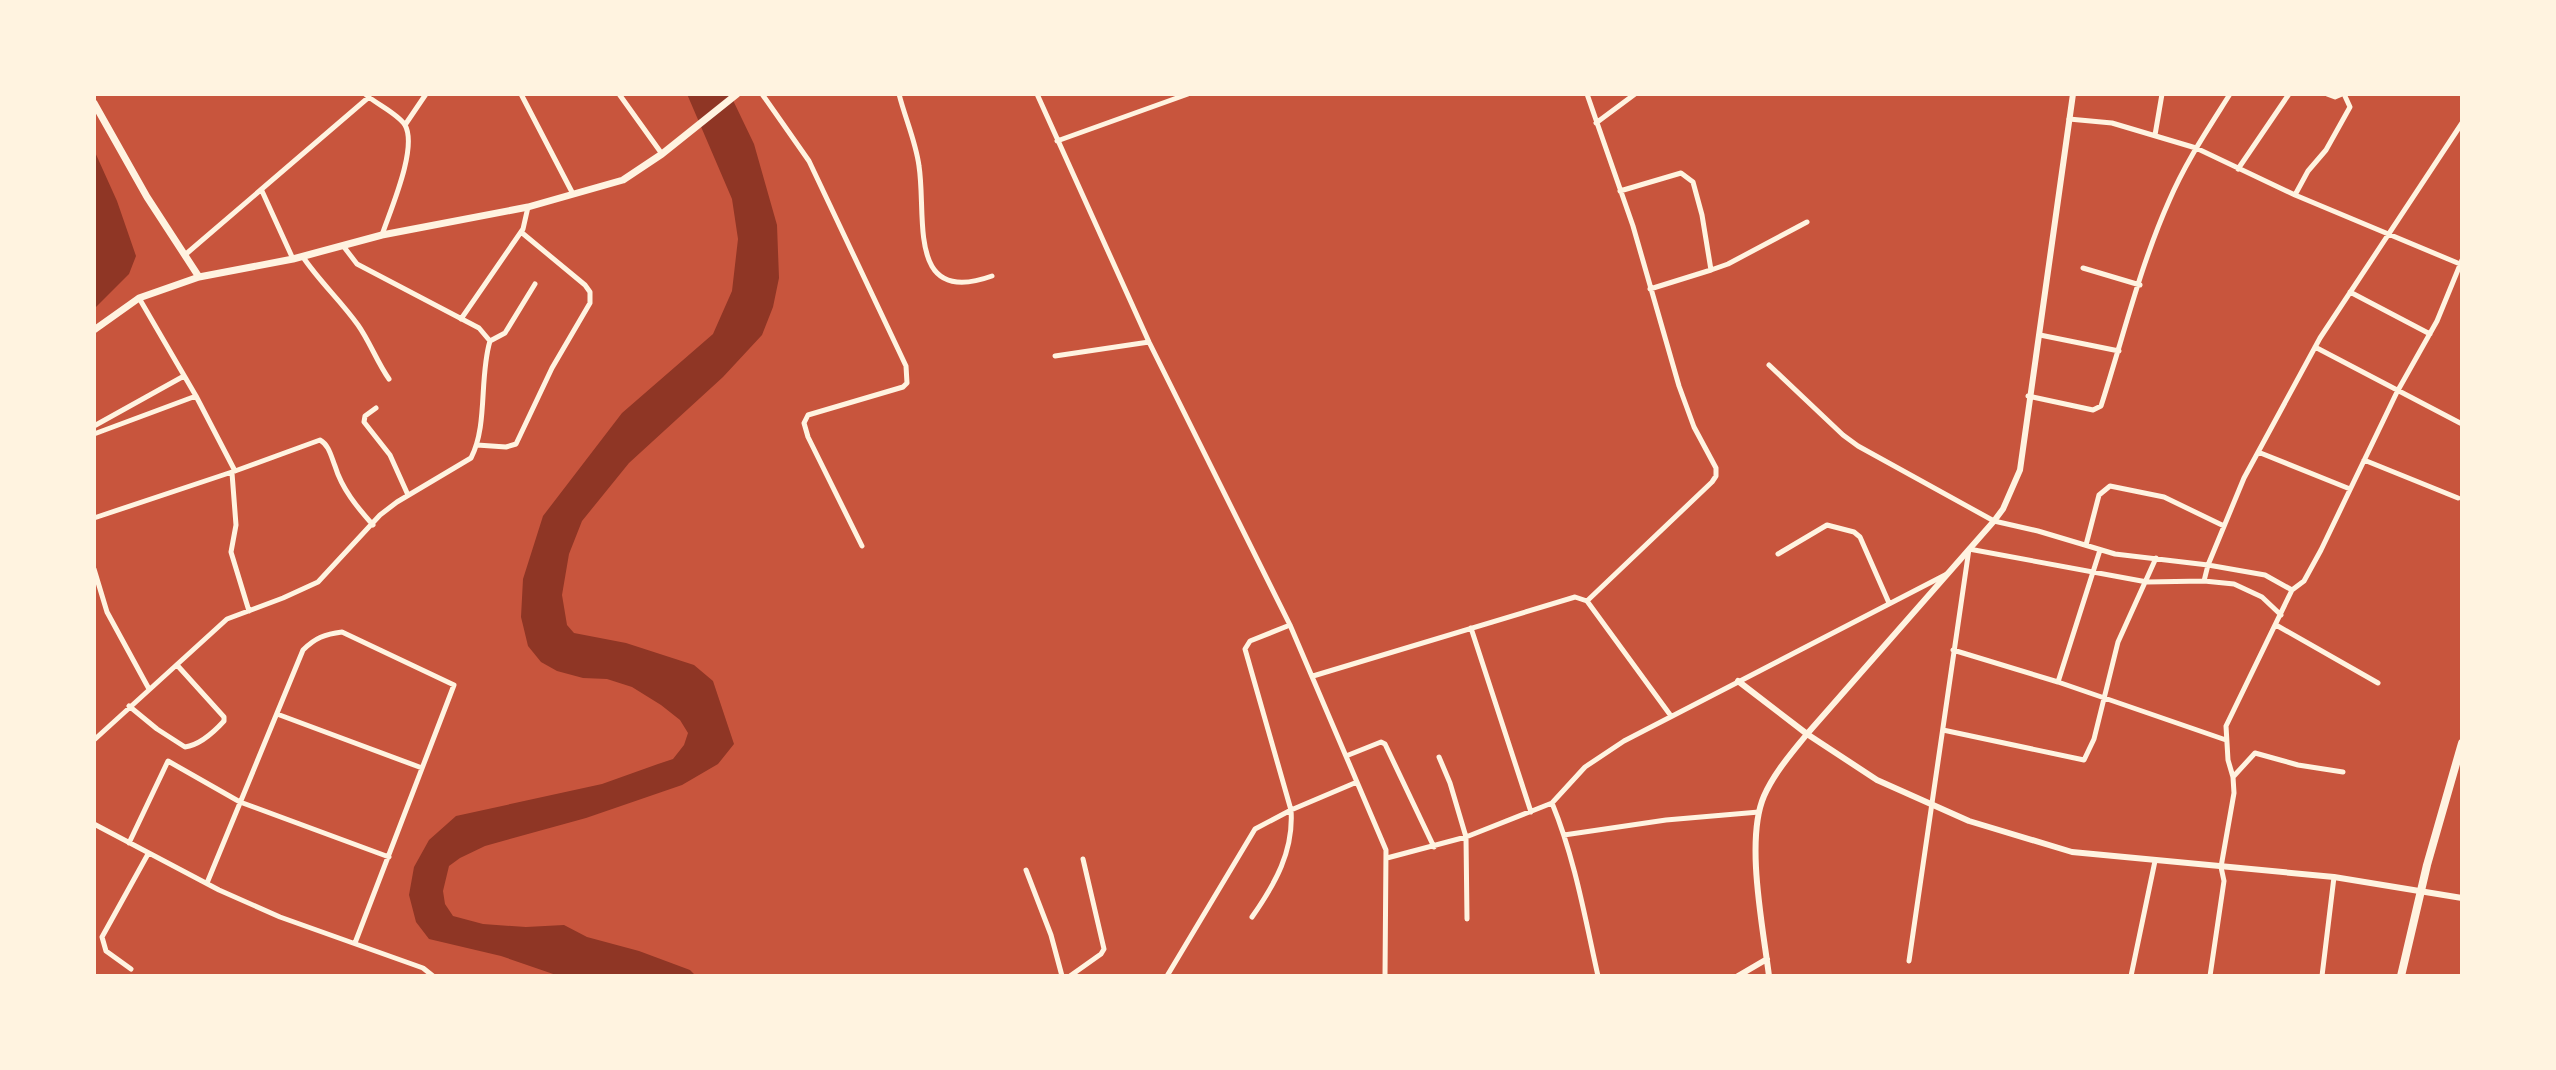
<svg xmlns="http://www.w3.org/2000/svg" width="2556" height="1070" font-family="Overpass,sans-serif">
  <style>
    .water { fill: #8f3625 }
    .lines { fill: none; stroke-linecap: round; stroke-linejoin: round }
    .minor { stroke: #fff3e0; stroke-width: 5 }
    .tertiary { stroke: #fff3e0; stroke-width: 6 }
    .secondary { stroke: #fff3e0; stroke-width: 7 }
    .trunk { stroke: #fff3e0; stroke-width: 8 }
  </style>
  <rect width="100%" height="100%" fill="#c8553d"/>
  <!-- water -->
  <path class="water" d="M687 94H730L754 144 777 225 779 278 773 307 762 335 723 377 629 463 582 521 569 554 562 595 567 625 574 633 626 643 694 665 713 681 734 744 718 764 682 785 586 818 485 846 460 858 449 866 443 891 445 904 453 916 483 924 526 927 564 925 587 937 639 951 690 970 696 976H559L501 956 429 939 416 922 409 895 414 867 429 840 456 816 602 784 658 764 673 759 684 745 688 733 680 720 661 705 632 687 607 679 583 678 557 671 541 662 528 646 521 617 523 579 543 516 622 413 713 334 732 291 738 239 732 199Z
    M94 150 117 201 136 256 129 274 94 309Z"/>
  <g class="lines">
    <!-- minor -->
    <path class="minor" d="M365 94C376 104 397 113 405 125 418 148 390 211 382 235
      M521 94 573 194
      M619 94 662 154
      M762 94 809 161 906 366 907 383 903 387 808 415 804 423 808 437 862 546
      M899 94C905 118 916 142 919 166 927 217 906 307 992 276
      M1037 94 1149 342 1290 625 1386 850 1385 976
      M1587 94 1633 226 1679 386 1694 427 1716 468V476L1712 482 1587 601
      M2327 94 2335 97 2342 94
      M2069 119 2112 123 2196 148 2295 195 2460 264
      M1596 123 1635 94
      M405 125 426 94
      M2155 135 2162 94
      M1057 141 1188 94
      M2238 169 2289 94
      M262 191 293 259
      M1620 191 1681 173 1693 182 1702 215 1711 270 1650 289
      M2295 195 2308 171 2326 150 2350 107 2344 94
      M186 254 369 97
      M303 257C319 281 341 301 358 325 370 342 377 362 389 379
      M2083 268 2140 285
      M1711 270 1728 264 1807 222
      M2350 292 2430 334
      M139 298 196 396 235 471
      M461 319 523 229 528 207
      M2040 335 2119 351
      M490 341 505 333 535 284
      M2315 347 2462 424
      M1055 356 1149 342
      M1769 365 1843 435 1858 446 1994 521 2038 531 2115 554 2208 565 2265 575 2292 590
      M2028 396 2093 410 2101 406C2123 338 2140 266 2169 201 2185 163 2208 129 2230 94
      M376 408 365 416 364 422 390 455 408 495
      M94 426 184 376
      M94 434 196 396
      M477 445 506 447 516 444 552 368 590 303V292L585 285 521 232
      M2258 452 2350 489
      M2364 460 2458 498
      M232 473 236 525 231 552 249 611
      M94 518 235 471 320 440C329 445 331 456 335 466 342 489 357 507 373 525
      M2086 545 2099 495 2110 486 2164 497 2224 526
      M1778 554 1827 525 1854 532 1860 537 1889 603
      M94 569 107 612 149 689
      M2204 581 2208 565 2244 478 2320 338 2462 123
      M1587 601 1671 716
      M2276 625 2378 683
      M1471 628 1531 812
      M1953 650 2058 682 2226 740
      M1313 676 1575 597 1587 601
      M2058 682 2100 550
      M129 706 157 729 185 747C199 745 214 732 224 721V717L177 665
      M277 714 422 768
      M1943 730 2084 760 2094 739 2118 642 2156 558
      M94 740 227 619 283 598 318 582 380 515 397 502 471 458C488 426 479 377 490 341L479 328 357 264 344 247
      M1346 756 1381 742 1385 744 1434 847
      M1439 757 1450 783 1466 837 1467 919
      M2233 777 2255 753 2298 765 2343 772
      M1552 803C1575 859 1585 918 1598 976
      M94 824 219 890 280 917 423 968 433 976
      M1564 835 1666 820 1759 812
      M129 843 168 761 240 802 389 857
      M1387 858 1466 837 1552 803 1585 767 1624 741 1947 574
      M1026 870 1051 935 1062 976
      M207 883 303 650C315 638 325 634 342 632L454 685 355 943
      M1252 917C1275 884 1294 851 1291 810L1245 649 1250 641 1290 625
      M1909 961 1969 549 2147 582 2204 581 2234 584 2262 597 2281 615
      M131 969 106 951 102 937 148 854
      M1070 976 1101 954 1104 949 1083 859
      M1167 976 1255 829 1291 810 1357 782
      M2131 976 2155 861
      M2210 976 2224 881 2221 867 2234 793 2233 777 2228 760 2226 726 2292 590 2304 581 2321 550 2397 392 2437 321 2462 260
      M2322 976 2334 877"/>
    <!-- tertiary -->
    <path class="tertiary" d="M1738 681 1807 734 1877 780 1969 821 2072 852 2334 877 2462 898
      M1738 976 1767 959
      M1769 976C1763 927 1745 840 1764 796 1774 773 1791 754 1807 734L1994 521 2003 509 2020 470 2073 94"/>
    <!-- secondary -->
    <path class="secondary" d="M94 103 147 197 199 277
      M94 330 139 298 199 277 293 259 382 235 528 207 623 180 662 154 737 94"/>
    <!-- trunk -->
    <path class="trunk" d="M2401 976 2427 865 2462 743"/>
  </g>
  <!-- border -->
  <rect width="2556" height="1070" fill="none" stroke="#fff3e0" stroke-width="192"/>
</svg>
